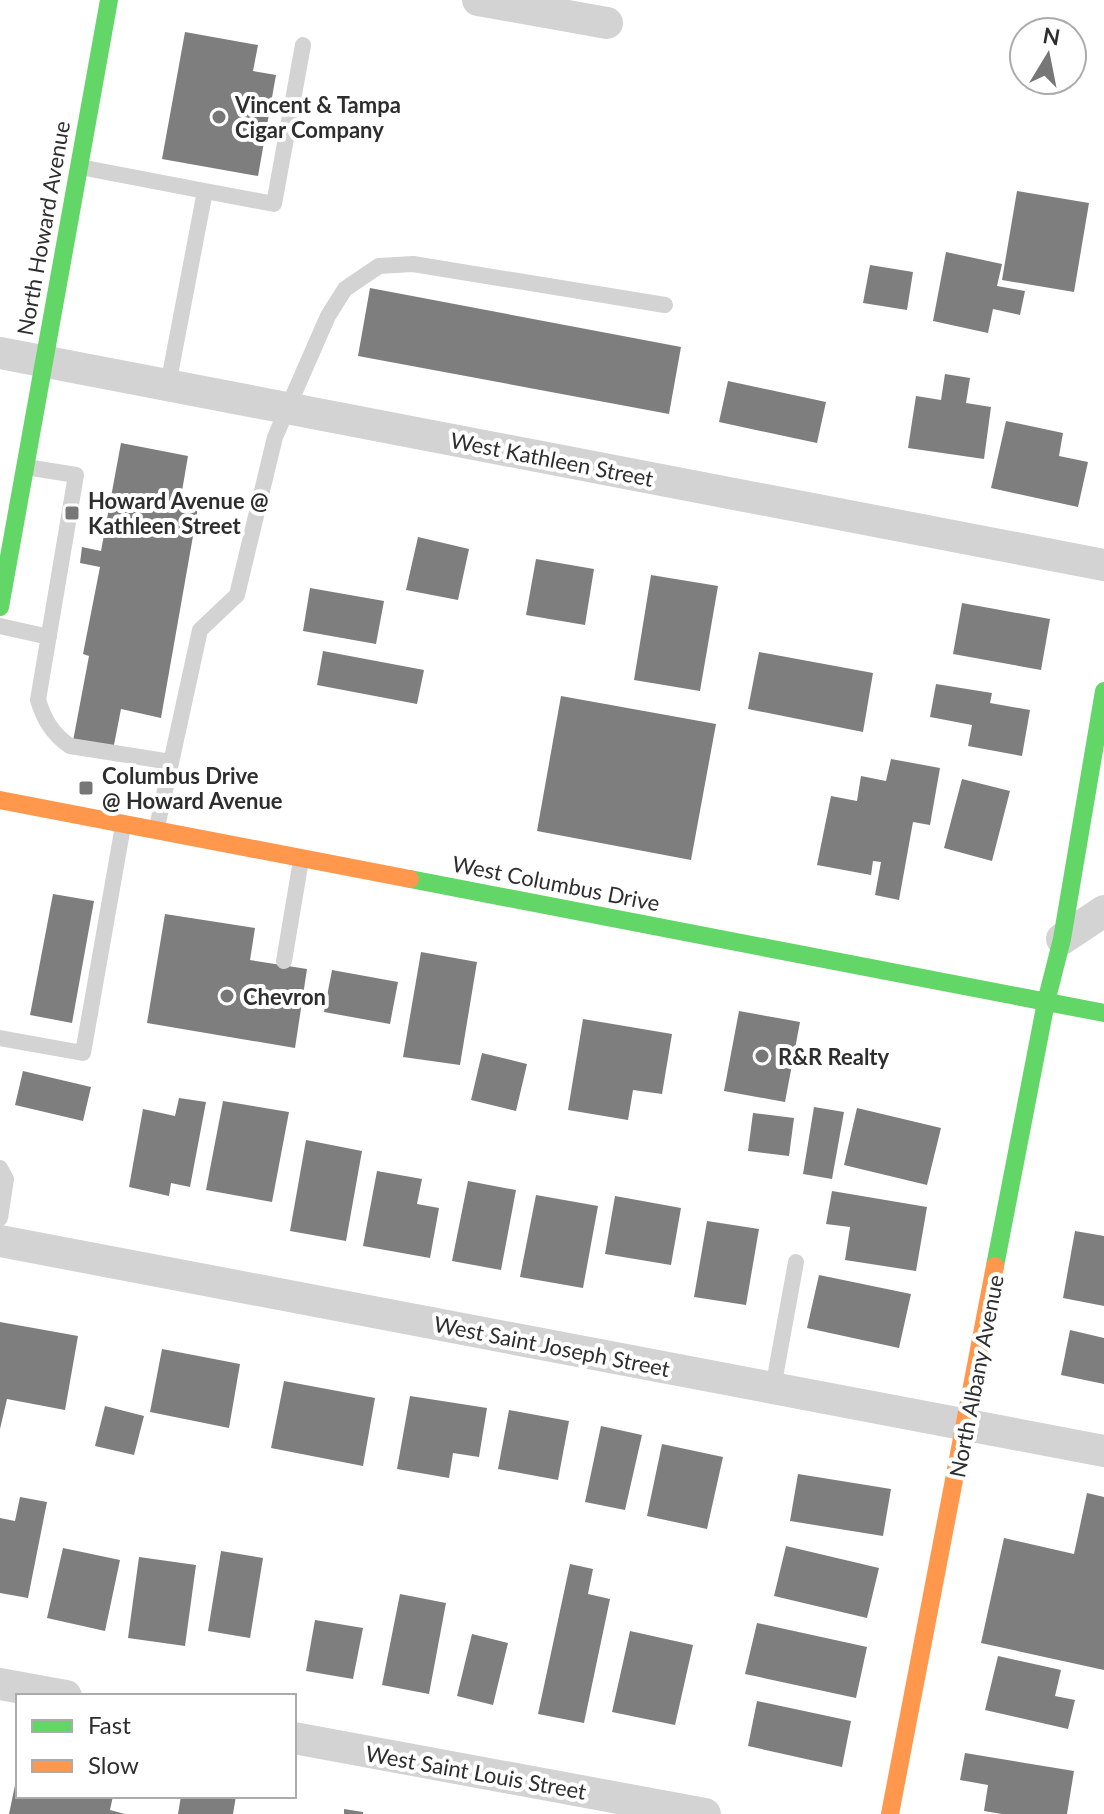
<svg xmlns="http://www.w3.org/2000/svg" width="1104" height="1814" font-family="Lato,sans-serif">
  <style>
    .building { fill: #7e7e7e }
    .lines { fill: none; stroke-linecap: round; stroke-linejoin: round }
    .lane { stroke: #d3d3d3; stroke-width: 16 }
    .street { stroke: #d3d3d3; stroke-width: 32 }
    .fast { stroke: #63d668; stroke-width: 18 }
    .slow { stroke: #ff974d; stroke-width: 18 }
    .poi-dot { fill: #777; stroke: #fff; stroke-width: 3 }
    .labels { text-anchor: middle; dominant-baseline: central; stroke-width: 8; stroke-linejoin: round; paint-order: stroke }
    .poi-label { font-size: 22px; font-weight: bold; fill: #2e2e2e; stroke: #fff; text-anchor: start }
    .street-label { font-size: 22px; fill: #2e2e2e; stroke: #fff }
  </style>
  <rect width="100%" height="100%" fill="#fff"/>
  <!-- building -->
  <path class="building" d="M185 32 258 45 253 71 276 75 258 176 162 159Z
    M1017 191 1089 203 1074 292 1002 280Z
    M946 252 1002 264 997 286 1025 291 1020 315 993 309 988 333 933 321Z
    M870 265 913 272 907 310 863 303Z
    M370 288 681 347 669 414 358 356Z
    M945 374 970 378 966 403 991 407 984 459 908 448 916 396 941 400Z
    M728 381 826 402 817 443 719 422Z
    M1006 421 1063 433 1059 456 1088 462 1078 507 991 488Z
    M121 443 188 456 181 497 199 502 161 718 121 709 113 750 73 741 89 656 83 654 100 567 80 563 82 547 101 551Z
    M418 537 469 549 458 600 406 590Z
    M536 559 594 569 585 625 526 615Z
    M651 575 718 586 700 691 634 680Z
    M310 588 384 601 376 644 303 631Z
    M962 603 1050 619 1041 670 953 654Z
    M323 651 424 670 417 704 317 685Z
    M759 652 873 673 863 732 748 709Z
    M936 684 992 693 990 703 1030 710 1022 756 968 746 972 725 930 717Z
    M561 696 716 724 691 860 537 831Z
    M891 759 940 768 930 825 913 822 899 900 875 895 881 862 873 861 871 875 817 865 831 796 857 801 861 776 886 781Z
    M962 779 1010 791 992 861 944 848Z
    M53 894 94 901 72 1023 30 1015Z
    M165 914 255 928 250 960 307 969 295 1048 147 1023Z
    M421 952 477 962 460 1065 403 1057Z
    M332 970 398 982 390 1024 324 1012Z
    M739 1011 800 1022 785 1102 724 1091Z
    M583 1019 672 1034 662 1094 633 1090 628 1120 568 1110Z
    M482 1053 527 1064 516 1111 471 1100Z
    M23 1071 91 1087 83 1121 15 1105Z
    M179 1098 206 1102 190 1187 171 1183 169 1196 129 1187 143 1109 175 1116Z
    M223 1101 289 1112 272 1202 206 1190Z
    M814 1107 844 1112 832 1179 803 1174Z
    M857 1108 941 1128 927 1185 844 1165Z
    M753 1113 794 1118 789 1156 748 1151Z
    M306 1140 362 1151 346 1241 290 1231Z
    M377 1171 422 1179 417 1204 439 1208 430 1258 363 1246Z
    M468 1181 516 1190 501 1270 452 1261Z
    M832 1191 927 1207 916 1271 845 1260 850 1227 826 1224Z
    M536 1195 598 1206 583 1288 520 1277Z
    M615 1196 681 1208 671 1265 605 1254Z
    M707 1221 759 1229 746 1305 694 1297Z
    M1075 1231 1104 1236V1306L1063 1298Z
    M819 1275 911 1294 899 1348 807 1328Z
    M0 1322 78 1336 65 1410 7 1399 0 1429Z
    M1070 1330 1104 1338V1384L1061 1375Z
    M162 1349 240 1364 229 1428 150 1412Z
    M284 1381 375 1398 363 1466 271 1448Z
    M410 1396 487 1408 479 1457 453 1453 449 1478 397 1469Z
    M105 1406 144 1416 134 1455 95 1446Z
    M509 1410 569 1421 558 1480 498 1469Z
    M601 1426 642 1435 625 1510 585 1502Z
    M662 1444 723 1457 707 1529 647 1516Z
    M798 1474 891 1489 883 1536 790 1521Z
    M1087 1493 1104 1497V1670L981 1643 1004 1538 1074 1554Z
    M20 1497 47 1502 28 1598 0 1593V1518L15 1521Z
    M786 1546 879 1568 867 1618 774 1596Z
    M63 1548 120 1560 105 1631 47 1618Z
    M221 1551 263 1558 250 1638 208 1631Z
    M139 1557 196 1565 185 1646 128 1638Z
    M570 1564 593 1569 588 1594 610 1599 584 1723 538 1714Z
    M400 1594 446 1603 429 1694 382 1685Z
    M315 1620 363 1628 353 1679 306 1671Z
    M757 1623 867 1647 856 1698 745 1674Z
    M630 1631 693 1645 675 1725 612 1712Z
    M472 1634 508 1643 493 1705 457 1696Z
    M998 1656 1061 1670 1055 1696 1075 1700 1068 1729 985 1710Z
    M757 1701 851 1721 842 1767 748 1746Z
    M965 1753 1074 1771 1067 1814H1002L984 1811 988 1785 960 1780Z
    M17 1776 18 1796H113L110 1810 125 1814H9Z
    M181 1796H236L233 1814H178Z
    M344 1809 363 1812V1814H344Z"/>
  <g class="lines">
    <!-- lane -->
    <path class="lane" d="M80 167 205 191 168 385
      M205 191 274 204 303 45
      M26 467 76 475 38 700C44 719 52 734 70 746L171 762
      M0 626 49 637
      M157 827 200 630 237 595 275 437 328 316 345 289 379 266 413 264 665 305
      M284 961 301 860
      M0 1038 83 1053 123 826
      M0 1168 6 1179 0 1218
      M773 1388 796 1262"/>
    <!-- street -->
    <path class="street" d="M478 0 607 23
      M0 353 1104 565
      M1062 939 1104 911
      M0 1241 1104 1451
      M0 1684 66 1696
      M294 1738 705 1814"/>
    <!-- fast -->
    <path class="fast" d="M0 607 109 0
      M410 879 1104 1013
      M995 1266 1046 1002 1062 939 1104 691"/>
    <!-- slow -->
    <path class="slow" d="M0 800 410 879
      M890 1814 995 1266"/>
  </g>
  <!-- markers -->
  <g class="poi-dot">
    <circle cx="219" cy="117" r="8"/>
    <rect x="64" y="505" width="16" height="16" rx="4"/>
    <rect x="78" y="780" width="16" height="16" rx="4"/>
    <circle cx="227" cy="996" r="8"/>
    <circle cx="762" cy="1056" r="8"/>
  </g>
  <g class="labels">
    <!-- poi labels -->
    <g class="poi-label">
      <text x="235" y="104">Vincent &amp; Tampa<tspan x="235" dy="25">Cigar Company</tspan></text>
      <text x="88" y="500">Howard Avenue @<tspan x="88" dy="25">Kathleen Street</tspan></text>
      <text x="102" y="775">Columbus Drive<tspan x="102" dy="25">@ Howard Avenue</tspan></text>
      <text x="243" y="996">Chevron</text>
      <text x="778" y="1056">R&amp;R Realty</text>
    </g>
    <!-- street labels -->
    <g class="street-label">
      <text transform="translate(43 228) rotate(-80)">North Howard Avenue</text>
      <text transform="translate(552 459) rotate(11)">West Kathleen Street</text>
      <text transform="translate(556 883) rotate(11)">West Columbus Drive</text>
      <text transform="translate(552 1346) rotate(11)">West Saint Joseph Street</text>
      <text transform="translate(976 1376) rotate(-79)">North Albany Avenue</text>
      <text transform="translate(476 1772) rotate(10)">West Saint Louis Street</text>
    </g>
  </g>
  <!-- legend -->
  <rect x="16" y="1694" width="280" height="104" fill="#ffffff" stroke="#ababab" stroke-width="2"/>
  <rect x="32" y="1720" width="40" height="12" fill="#63d668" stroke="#ababab" stroke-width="2"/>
  <text x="88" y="1734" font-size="24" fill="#2e2e2e">Fast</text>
  <rect x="32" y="1760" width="40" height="12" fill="#ff974d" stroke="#ababab" stroke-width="2"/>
  <text x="88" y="1774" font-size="24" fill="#2e2e2e">Slow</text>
  <!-- north arrow -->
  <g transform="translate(1048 56) rotate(10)"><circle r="38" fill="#ffffff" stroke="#ababab" stroke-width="2"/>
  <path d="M0-6L14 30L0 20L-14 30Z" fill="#777777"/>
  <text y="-12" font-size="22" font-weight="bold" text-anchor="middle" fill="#2e2e2e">N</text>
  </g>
</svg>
